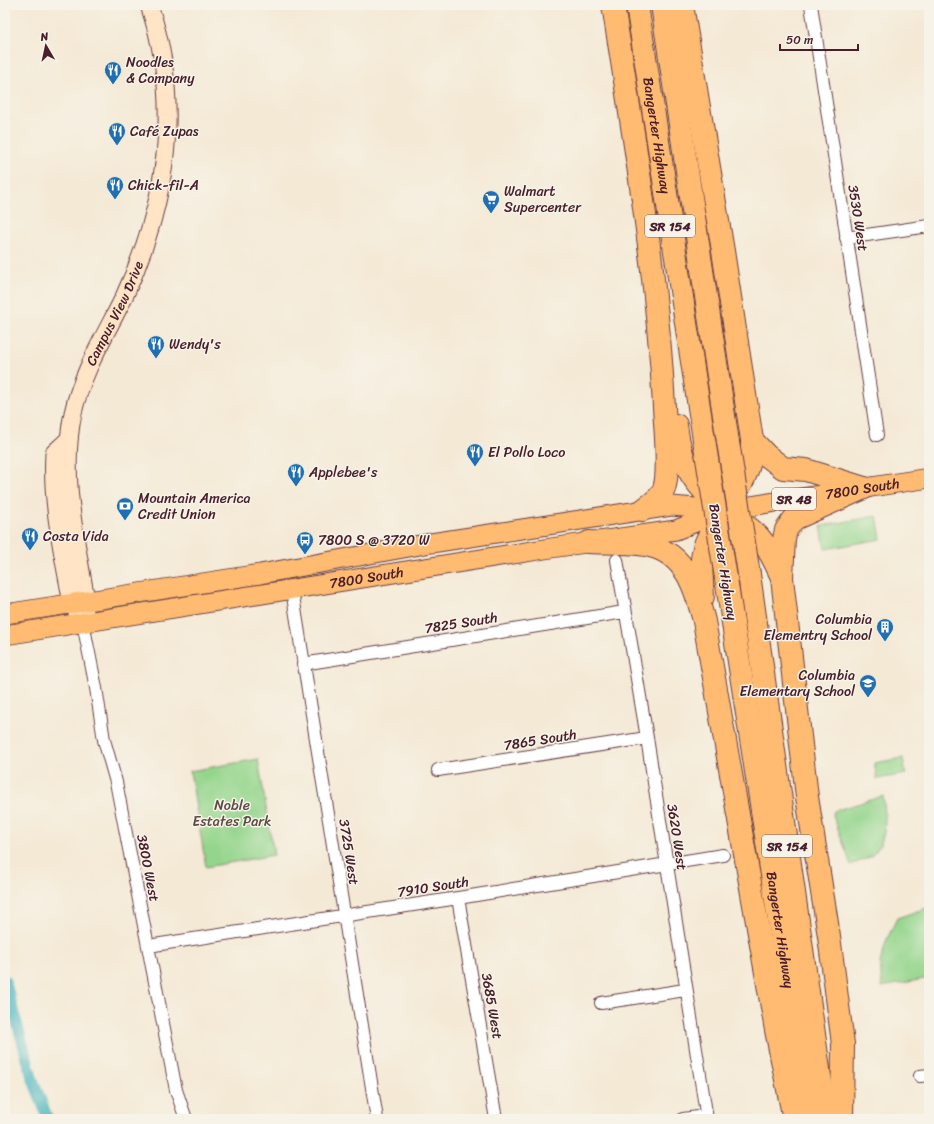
<svg xmlns="http://www.w3.org/2000/svg" width="934" height="1124" font-family="Sriracha,sans-serif">
  <style>
    .green { fill: #94d58c; stroke: #6f7a5c }
    .lines { fill: none; stroke-linecap: round; stroke-linejoin: round }
    .canal { stroke: #42b2bc; stroke-width: 11 }
    .street-casing { stroke: #643d44; stroke-width: 14 }
    .secondary-casing { stroke: #643d44; stroke-width: 19 }
    .primary-casing { stroke: #643d44; stroke-width: 21 }
    .highway-casing { stroke: #643d44; stroke-width: 24 }
    .street { stroke: #fff; stroke-width: 12 }
    .secondary { stroke: #ffe4c6; stroke-width: 17 }
    .primary { stroke: #ffbb71; stroke-width: 19 }
    .highway { stroke: #ffbb71; stroke-width: 22 }
    .highway-bridge-casing { stroke: #643d44; stroke-width: 24; stroke-linecap: butt }
    .highway-bridge { stroke: #ffbb71; stroke-width: 22 }
    .labels { text-anchor: middle; dominant-baseline: central; stroke-width: 3; stroke-linejoin: round; paint-order: stroke }
    .shield { fill: #f7f3e8; stroke: #7e5f64; stroke-width: 1 }
    .shield-label { font-size: 13px; font-weight: bold; fill: #4a1f2b }
    .poi-label { font-size: 14px; fill: #4a1f2b; stroke: #f7f3e8; text-anchor: start }
    .street-label { font-size: 14px; fill: #4a1f2b; stroke: #f7f3e8 }
    .park-label { font-size: 14px; fill: #5c4c43; stroke: #f7f3e8 }
  </style>
  <rect width="100%" height="100%" fill="#f7f3e8"/>
  <filter id="ink" filterUnits="userSpaceOnUse"><feTurbulence type="fractalNoise" baseFrequency=".025" numOctaves="2"/><feDisplacementMap in="SourceGraphic" scale="8" xChannelSelector="R" yChannelSelector="G"/><feConvolveMatrix kernelMatrix="1 2 1 2 8 2 1 2 1" color-interpolation-filters="sRGB"/></filter>
  <filter id="wash" filterUnits="userSpaceOnUse"><feTurbulence type="fractalNoise" baseFrequency=".012" numOctaves="4" result="noise"/><feDisplacementMap in="SourceGraphic" scale="16" xChannelSelector="R" yChannelSelector="G"/><feGaussianBlur stdDeviation="0.9" result="paint"/><feColorMatrix in="noise" values="0 0 0 0 0 0 0 0 0 0 0 0 0 0 0 0 0 1.4 0 .05"/><feComposite in="paint" operator="in"/></filter>
  <g filter="url(#wash)">
    <rect width="100%" height="100%" fill="#f4e9d5"/>
    <!-- green -->
    <path class="green" d="M877 516 881 539 825 549 821 526Z
      M903 758 906 774 877 779 874 763Z
      M258 759 274 855 206 867 190 771Z
      M883 796C886 816 888 842 871 856 866 860 857 862 851 865L833 815 834 811Z
      M929 907V978L882 987 880 962 887 939 897 918Z"/>
    <g class="lines">
      <!-- canal -->
      <path class="canal" d="M5 980 32 1077 48 1119"/>
    </g>
  </g>
  <g filter="url(#ink)">
    <g class="lines">
      <!-- street casing -->
      <g class="street-casing">
        <path id="street" d="M811 5 877 435
          M846 238 929 226
          M617 560 647 738 707 1119
          M292 590 377 1119
          M83 623 96 688 104 740 116 782 176 1090 186 1119
          M303 664 624 612
          M438 770 647 738
          M458 898 496 1119
          M148 946 458 898 723 855
          M601 1003 685 990
          M920 1076 929 1075
          M683 1119 706 1116"/>
      </g>
      <!-- secondary casing -->
      <g class="secondary-casing">
        <g id="secondary">
          <path d="M69 439 54 453C51 503 63 554 72 603L78 614"/>
          <path id="s1" d="M84 615 86 600C76 539 60 475 73 413 82 372 106 334 124 297 167 203 183 105 149 5"/>
        </g>
      </g>
      <!-- primary casing -->
      <g class="primary-casing">
        <g id="primary">
          <path d="M5 614 260 574 431 543 671 506 722 510"/>
          <path id="s2" d="M5 635 551 548 676 530 725 510 929 478"/>
        </g>
      </g>
      <!-- highway casing -->
      <g class="highway-casing">
        <g id="highway">
          <path d="M613 5C634 138 657 273 664 407 665 428 670 471 664 489 661 498 651 504 643 510"/>
          <path id="s3" d="M637 5 705 446"/>
          <path d="M662 5 728 442"/>
          <path d="M682 5 723 251 752 440C754 482 722 506 706 542 699 560 702 579 703 597"/>
          <path d="M676 425C681 466 694 486 727 512 737 520 750 527 759 537 769 548 775 563 782 577"/>
          <path d="M752 440 766 455 783 468 806 470 864 488"/>
          <path d="M589 542C605 543 635 542 650 546 686 554 696 590 704 621L776 1030 794 1119"/>
          <path d="M749 574 826 1119"/>
          <path id="s4" d="M726 578 803 1075 808 1119"/>
          <path d="M842 1119 843 1044 829 936 807 797 782 578 784 539 786 530 794 519 864 488"/>
        </g>
      </g>
      <!-- street -->
      <use href="#street" class="street"/>
      <!-- secondary -->
      <use href="#secondary" class="secondary"/>
      <!-- primary -->
      <use href="#primary" class="primary"/>
      <!-- highway -->
      <use href="#highway" class="highway"/>
      <!-- highway-bridge casing -->
      <g class="highway-bridge-casing">
        <path id="highway-bridge" d="M728 442 749 574
          M705 446 726 578"/>
      </g>
      <!-- highway-bridge -->
      <use href="#highway-bridge" class="highway-bridge"/>
    </g>
  </g>
  <!-- icons -->
  <defs>
    <g id="restaurant-pin" transform="scale(0.9)"><path d="M0 17L-7.5 6A9.5 9.5 0 1 1 7.5 6Z" fill="#1f6fb2" stroke="#f7f3e8"/><path d="M-5-6h1v4h1v-4h1v4h1v-4h1v5L-1.5 .5V6h-2V.5L-5-1ZM5-6V6H3V1.5H1.5Q1.5-4 5-6Z" fill="#fff"/></g>
    <g id="supermarket-pin" transform="scale(0.9)"><path d="M0 17L-7.5 6A9.5 9.5 0 1 1 7.5 6Z" fill="#1f6fb2" stroke="#f7f3e8"/><path d="M-6-5.5h2.5l.6 2H6L4.5 2H-2.5L-4.4-4H-6ZM-1.5 3.2a1.3 1.3 0 1 0 .1 0ZM3 3.2a1.3 1.3 0 1 0 .1 0Z" fill="#fff"/></g>
    <g id="bank-pin" transform="scale(0.9)"><path d="M0 17L-7.5 6A9.5 9.5 0 1 1 7.5 6Z" fill="#1f6fb2" stroke="#f7f3e8"/><path d="M-6-4H6V4H-6ZM0-2.3a2.3 2.3 0 1 0 0 4.6a2.3 2.3 0 1 0 0-4.6Z" fill="#fff"/></g>
    <g id="bus-pin" transform="scale(0.9)"><path d="M0 17L-7.5 6A9.5 9.5 0 1 1 7.5 6Z" fill="#1f6fb2" stroke="#f7f3e8"/><path d="M-5-6H5V4H4V6H2V4H-2V6H-4V4H-5ZM-3.5-4V0h7V-4ZM-3.5 1.2v1.5H-2V1.2ZM2 1.2v1.5H3.5V1.2Z" fill="#fff"/></g>
    <g id="building-pin" transform="scale(0.9)"><path d="M0 17L-7.5 6A9.5 9.5 0 1 1 7.5 6Z" fill="#1f6fb2" stroke="#f7f3e8"/><path d="M-4-6H4V6H1V3H-1V6H-4ZM-2.5-4.3h1.7v1.8h-1.7ZM.8-4.3h1.7v1.8H.8ZM-2.5-1h1.7V.8h-1.7ZM.8-1h1.7V.8H.8Z" fill="#fff"/></g>
    <g id="school-pin" transform="scale(0.9)"><path d="M0 17L-7.5 6A9.5 9.5 0 1 1 7.5 6Z" fill="#1f6fb2" stroke="#f7f3e8"/><path d="M0-5L7-2L0 1L-7-2ZM-4 1L0 2.5L4 1V4Q0 6-4 4Z" fill="#fff"/></g>
  </defs>
  <g fill-rule="evenodd">
    <use href="#restaurant-pin" x="113" y="70"/>
    <use href="#restaurant-pin" x="117" y="131"/>
    <use href="#restaurant-pin" x="115" y="185"/>
    <use href="#supermarket-pin" x="491" y="199"/>
    <use href="#restaurant-pin" x="156" y="344"/>
    <use href="#restaurant-pin" x="475" y="452"/>
    <use href="#restaurant-pin" x="296" y="472"/>
    <use href="#bank-pin" x="125" y="506"/>
    <use href="#restaurant-pin" x="30" y="536"/>
    <use href="#bus-pin" x="305" y="540"/>
    <use href="#building-pin" x="885" y="627"/>
    <use href="#school-pin" x="868" y="683"/>
  </g>
  <g class="labels">
    <!-- shield labels -->
    <g class="shield">
      <rect x="645" y="215" width="50" height="22" rx="3"/>
      <rect x="772" y="488" width="44" height="22" rx="3"/>
      <rect x="762" y="835" width="50" height="22" rx="3"/>
    </g>
    <g class="shield-label">
      <text x="670" y="226">SR 154</text>
      <text x="794" y="499">SR 48</text>
      <text x="787" y="846">SR 154</text>
    </g>
    <!-- poi labels -->
    <g class="poi-label">
      <text x="126" y="62">Noodles<tspan x="126" dy="16">&amp; Company</tspan></text>
      <text x="130" y="131">Café Zupas</text>
      <text x="128" y="185">Chick-fil-A</text>
      <text x="504" y="191">Walmart<tspan x="504" dy="16">Supercenter</tspan></text>
      <text x="169" y="344">Wendy's</text>
      <text x="488" y="452">El Pollo Loco</text>
      <text x="309" y="472">Applebee's</text>
      <text x="138" y="498">Mountain America<tspan x="138" dy="16">Credit Union</tspan></text>
      <text x="43" y="536">Costa Vida</text>
      <text x="318" y="540">7800 S @ 3720 W</text>
      <text x="872" y="619" text-anchor="end">Columbia<tspan x="872" dy="16">Elementry School</tspan></text>
      <text x="855" y="675" text-anchor="end">Columbia<tspan x="855" dy="16">Elementary School</tspan></text>
    </g>
    <!-- street labels -->
    <g class="street-label">
      <text stroke="none"><textPath href="#s3" startOffset="132">Bangerter Highway</textPath></text>
      <text transform="translate(858 218) rotate(81)">3530 West</text>
      <text stroke="none"><textPath href="#s1" startOffset="312">Campus View Drive</textPath></text>
      <text stroke="none"><textPath href="#s2" startOffset="871">7800 South</textPath></text>
      <text transform="translate(723 562) rotate(81)">Bangerter Highway</text>
      <text stroke="none"><textPath href="#s2" startOffset="366">7800 South</textPath></text>
      <text transform="translate(461 623) rotate(-9)">7825 South</text>
      <text transform="translate(540 740) rotate(-9)">7865 South</text>
      <text transform="translate(677 837) rotate(81)">3620 West</text>
      <text transform="translate(349 852) rotate(81)">3725 West</text>
      <text transform="translate(148 868) rotate(79)">3800 West</text>
      <text transform="translate(433 887) rotate(-9)">7910 South</text>
      <text stroke="none"><textPath href="#s4" startOffset="356">Bangerter Highway</textPath></text>
      <text transform="translate(492 1006) rotate(80)">3685 West</text>
    </g>
    <!-- park labels -->
    <g class="park-label">
      <text x="232" y="805">Noble<tspan x="232" dy="16">Estates Park</tspan></text>
    </g>
  </g>
  <!-- margin -->
  <rect width="934" height="1124" fill="none" stroke="#f7f3e8" stroke-width="20"/>
  <!-- north arrow -->
  <g transform="translate(46 46) rotate(351)" stroke="#f7f3e8" stroke-width="3" paint-order="stroke">
  <path d="M0-3L7 15L0 10L-7 15Z" fill="#4a1f2b"/>
  <text y="-6" font-size="11" font-weight="bold" text-anchor="middle" fill="#4a1f2b">N</text>
  </g>
  <!-- scale -->
  <path d="M780 44v6h78v-6" fill="none" stroke="#4a1f2b" stroke-width="2"/>
  <text x="786" y="44" font-size="12" fill="#4a1f2b" stroke="#f7f3e8" stroke-width="3" paint-order="stroke">50 m</text>
</svg>
